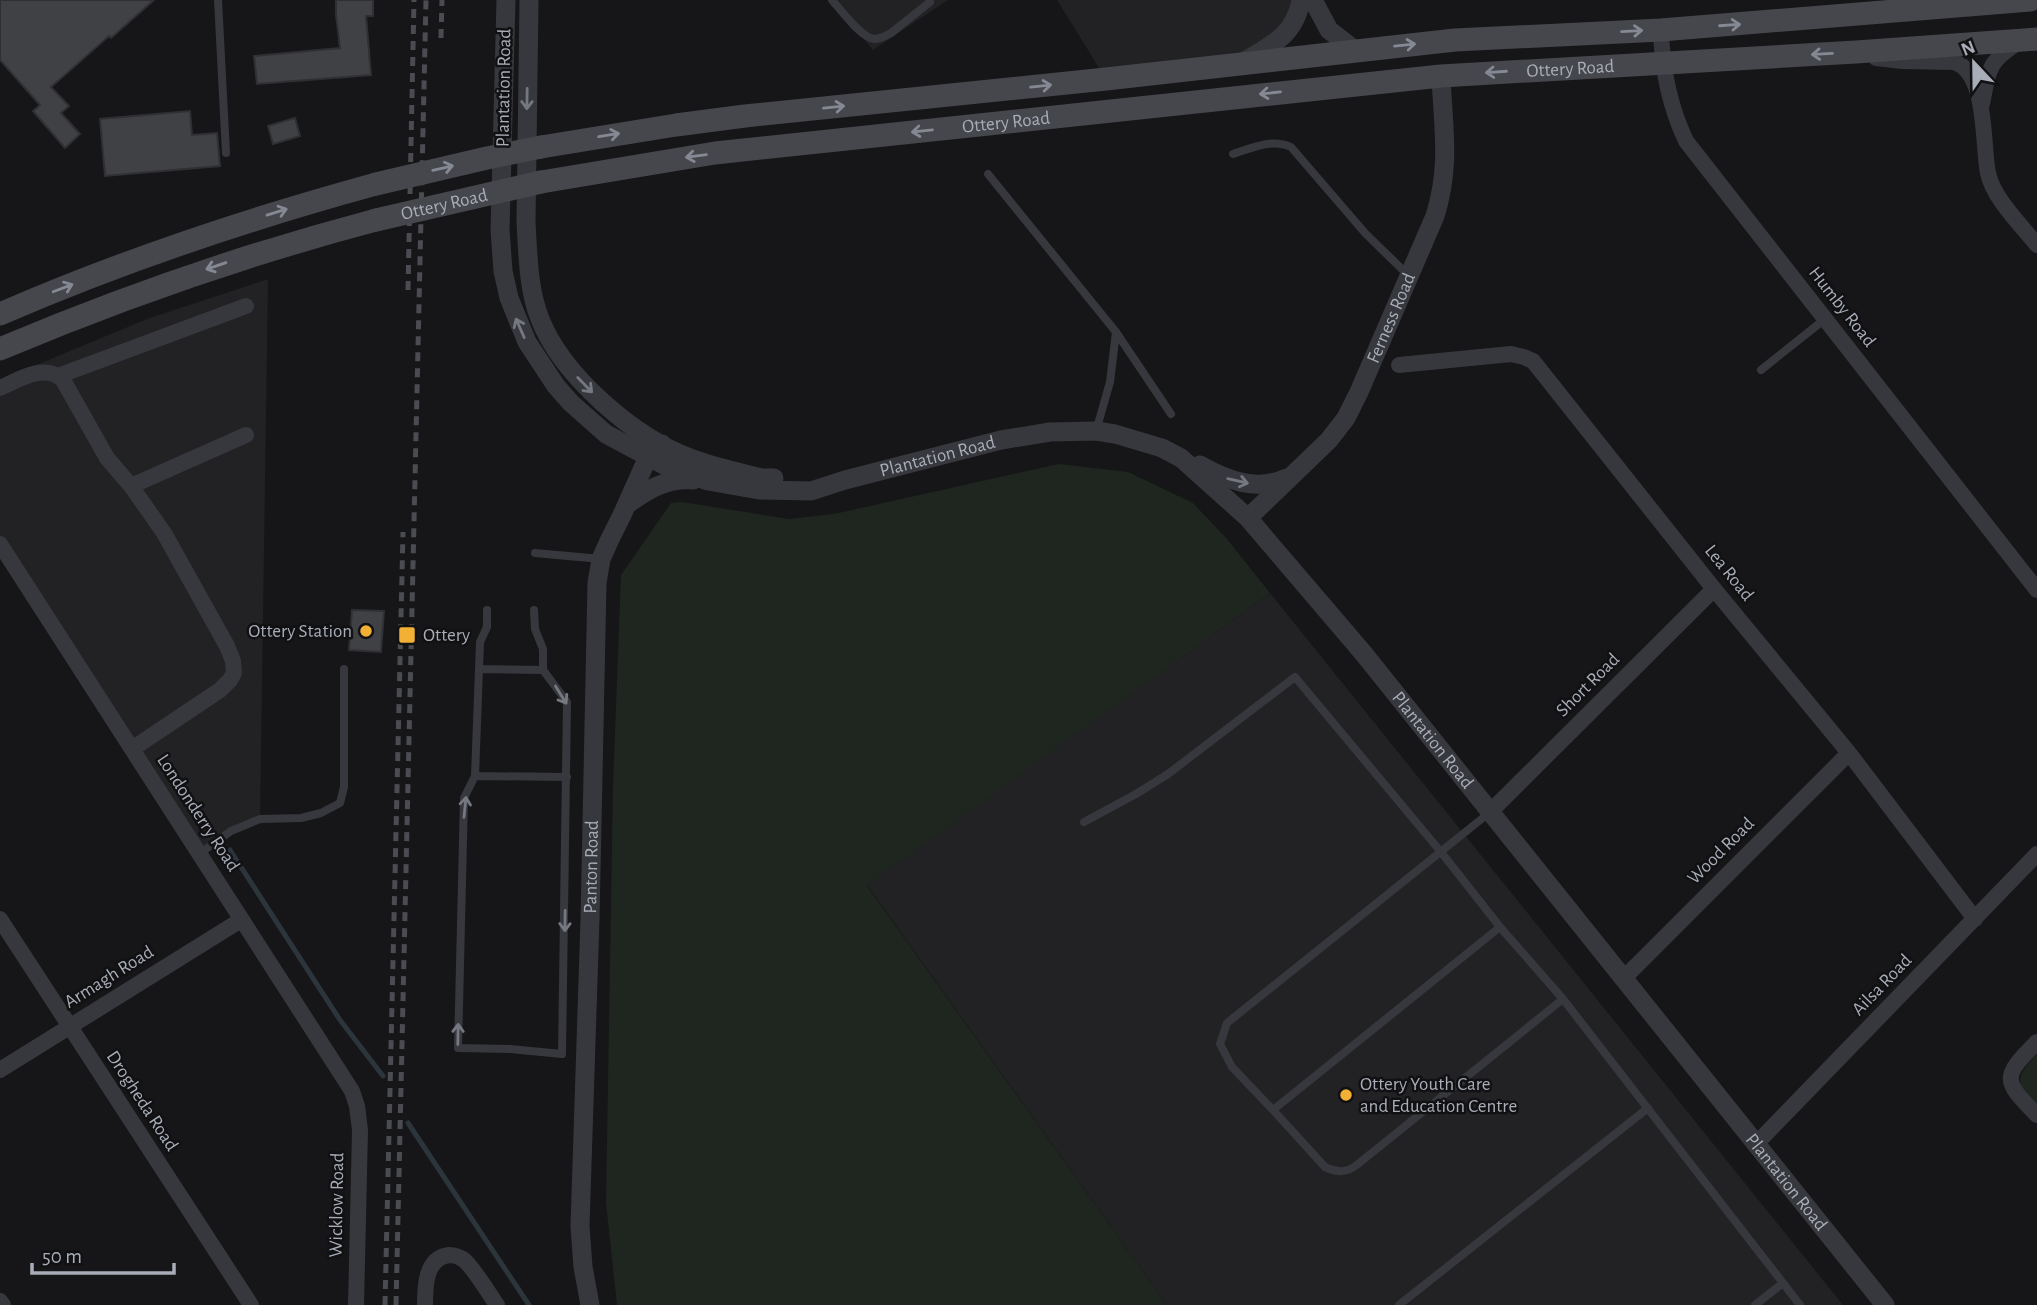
<svg xmlns="http://www.w3.org/2000/svg" width="2037" height="1305" font-family="'Alegreya Sans',sans-serif">
  <style>
    .built { fill: #222225 }
    .green { fill: #1e261f }
    .lines { fill: none; stroke-linecap: round; stroke-linejoin: round }
    .stream { stroke: #2c353c; stroke-width: 5 }
    .building { fill: #404145; stroke: #303034; stroke-width: 2 }
    .service { stroke: #37383d; stroke-width: 8 }
    .minor { stroke: #37383d; stroke-width: 16 }
    .tertiary { stroke: #37383d; stroke-width: 19 }
    .secondary { stroke: #45474d; stroke-width: 23 }
    .rail { stroke: #4a4c52; stroke-width: 5; stroke-dasharray: 9 7; stroke-linecap: butt }
    .secondary-bridge { stroke: #45474d; stroke-width: 23 }
    .oneway { stroke: #858993 }
    .oneway2 { stroke: #757881 }
    .poi-dot { fill: #f2b134; stroke: #111113; stroke-width: 2.5 }
    .labels { text-anchor: middle; dominant-baseline: central; stroke-width: 5; stroke-linejoin: round; paint-order: stroke }
    .street-label { font-size: 19px; fill: #a8adb8; stroke: #111113 }
    .poi-label { font-size: 19px; fill: #a8adb8; stroke: #111113; text-anchor: start }
  </style>
  <rect width="100%" height="100%" fill="#161618"/>
  <!-- built -->
  <path class="built" d="M831 0H948L873 50Z
    M1057 0H1301L1297 19 1240 63 1106 79Z
    M268 279 260 819 231 831 199 854 0 544V380L147 319Z
    M1270 593 1843 1305H1167L867 885Z"/>
  <!-- green -->
  <path class="green" d="M1059 464 1128 472 1193 503 1227 539 1270 593 867 886 1167 1305H617L606 1203 613 785 621 575 671 503 682 502 789 519 834 514Z
    M2037 1054V1106C2014 1084 2015 1077 2037 1054Z"/>
  <g class="lines">
    <!-- stream -->
    <path class="stream" d="M230 850 340 1020 383 1076
      M408 1123 529 1305"/>
  </g>
  <!-- building -->
  <path class="building" d="M0 0H154L111 38 109 36 51 87 69 106 61 113 80 134 65 148 33 111 40 105 0 60Z
    M336 0H373V16H366L371 75 257 84 254 56 340 48 336 15Z
    M190 111 192 135 217 133 220 166 105 176 100 119Z
    M295 118 300 136 273 144 268 126Z
    M352 610 384 611 381 652 349 650Z"/>
  <g class="lines">
    <!-- service -->
    <path class="service" d="M218 0 226 153
      M832 0C841 10 861 38 874 39 880 39 886 36 891 33L930 2
      M1233 154C1252 148 1272 138 1291 147L1365 233 1409 276
      M988 174 1116 332 1171 414
      M1761 370 1825 319
      M1096 431 1110 382 1116 332
      M535 553 601 559
      M487 610V627L480 642 475 776 464 798 458 1048 510 1049 562 1054 567 702 543 670V649L535 629 534 610
      M479 669 543 670
      M475 776 567 777
      M1489 813 1227 1023 1220 1044 1232 1067 1273 1110 1325 1167C1338 1173 1347 1173 1358 1164L1563 999
      M1084 822 1136 794 1168 774 1295 677 1441 852 1500 927 1563 999 1800 1305
      M199 854 231 831 260 819 301 818 321 813 340 803 344 787V669
      M1273 1110 1500 927
      M1399 1305 1648 1108
      M1755 1305 1783 1283"/>
    <!-- minor -->
    <path class="minor" d="M1661 30C1662 69 1669 105 1686 141L2037 590
      M1876 58 1902 61 1954 62C1988 72 1982 145 1988 173 1993 198 2021 225 2037 245
      M1982 104C1989 68 1988 61 2021 41
      M1399 365 1511 354 1524 357 1533 361 1714 589 1849 753 1975 919
      M58 376 246 306
      M0 388C20 379 45 363 63 380L107 458 131 486 246 435
      M131 486 164 533 227 646 233 661 234 673 230 680 220 690 132 749
      M0 544 352 1091 357 1106 360 1130 356 1305
      M1491 811 1714 589
      M0 919 251 1305
      M1624 978 1849 753
      M2037 1042C2002 1077 2002 1080 2037 1115
      M0 1070 241 920
      M1756 1144 2037 854
      M0 1301 3 1305
      M425 1305C425 1287 425 1258 449 1255 454 1255 460 1257 464 1260 473 1267 490 1295 497 1305"/>
    <!-- tertiary -->
    <g class="tertiary">
      <path id="s1" d="M506 0 500 230 503 271 509 298 527 342 556 386 571 403 606 434 666 466 708 481 759 490 811 491 845 480 958 451 1001 440 1050 432 1096 431 1115 434 1162 448 1181 458 1248 518 1364 654 1885 1305"/>
      <path d="M529 0 526 223C528 254 528 289 540 319 562 375 633 437 690 458 713 467 738 472 762 478H774"/>
      <path d="M1313 0 1329 30 1356 51"/>
      <path d="M1241 63C1270 46 1295 36 1301 0"/>
      <path d="M1200 465C1227 480 1256 492 1287 478"/>
      <path d="M628 504C648 489 667 478 693 480"/>
      <path id="s2" d="M1248 518 1329 440 1346 418 1359 392 1435 216C1451 165 1443 128 1441 76"/>
      <path id="s3" d="M590 1305 583 1267 580 1226 590 919 597 583 601 559 610 539 622 515 648 457 662 444"/>
    </g>
    <!-- secondary -->
    <g class="secondary">
      <path d="M541 147 676 125 745 116 1106 79 1455 40 1661 30 2030 0"/>
      <path id="s4" d="M541 182 715 153 1441 76 1856 52 2037 39"/>
      <path d="M0 314C122 261 248 219 376 184"/>
      <path d="M0 349C123 297 247 254 376 220"/>
    </g>
    <!-- rail -->
    <path class="rail" d="M441 38 442 0
      M408 290 414 0
      M385 1305 403 532
      M396 1305 426 0"/>
    <!-- secondary-bridge -->
    <g class="secondary-bridge">
      <path d="M376 184 487 158 541 147"/>
      <path id="s5" d="M376 220 541 182"/>
    </g>
  </g>
  <!-- one-way arrows -->
  <defs><path id="oneway-shaft" d="M-6 0H5M1.5-3L5.5 0L1.5 3" fill="none" stroke-width="1.6" stroke-linecap="round" stroke-linejoin="round" transform="scale(1.75)"/></defs>
  <g class="oneway">
    <use href="#oneway-shaft" transform="translate(1730 25) rotate(-4)"/>
    <use href="#oneway-shaft" transform="translate(1632 31) rotate(-3)"/>
    <use href="#oneway-shaft" transform="translate(1405 45) rotate(-6)"/>
    <use href="#oneway-shaft" transform="translate(1822 54) rotate(177)"/>
    <use href="#oneway-shaft" transform="translate(1496 72) rotate(176)"/>
    <use href="#oneway-shaft" transform="translate(1041 86) rotate(-6)"/>
    <use href="#oneway-shaft" transform="translate(1270 93) rotate(174)"/>
    <use href="#oneway-shaft" transform="translate(834 107) rotate(-6)"/>
    <use href="#oneway-shaft" transform="translate(922 131) rotate(174)"/>
    <use href="#oneway-shaft" transform="translate(609 135) rotate(-9)"/>
    <use href="#oneway-shaft" transform="translate(696 156) rotate(172)"/>
    <use href="#oneway-shaft" transform="translate(443 168) rotate(-13)"/>
    <use href="#oneway-shaft" transform="translate(277 212) rotate(-17)"/>
    <use href="#oneway-shaft" transform="translate(216 266) rotate(161)"/>
    <use href="#oneway-shaft" transform="translate(63 288) rotate(-21)"/>
  </g>
  <g class="oneway2">
    <use href="#oneway-shaft" transform="translate(527 99) rotate(91)"/>
    <use href="#oneway-shaft" transform="translate(520 328) rotate(-114)"/>
    <use href="#oneway-shaft" transform="translate(585 385) rotate(46)"/>
    <use href="#oneway-shaft" transform="translate(1238 481) rotate(13)"/>
    <use href="#oneway-shaft" transform="translate(561 695) rotate(58)"/>
    <use href="#oneway-shaft" transform="translate(465 807) rotate(-84)"/>
    <use href="#oneway-shaft" transform="translate(565 921) rotate(91)"/>
    <use href="#oneway-shaft" transform="translate(458 1034) rotate(-89)"/>
  </g>
  <!-- markers -->
  <g class="poi-dot">
    <circle cx="366" cy="631" r="7"/>
    <rect x="398" y="626" width="18" height="18" rx="3.5"/>
    <circle cx="1346" cy="1095" r="7"/>
  </g>
  <g class="labels">
    <!-- street labels -->
    <g class="street-label">
      <text stroke="none"><textPath href="#s4" startOffset="1036">Ottery Road</textPath></text>
      <text transform="translate(504 88) rotate(-89)">Plantation Road</text>
      <text stroke="none"><textPath href="#s4" startOffset="469">Ottery Road</textPath></text>
      <text stroke="none"><textPath href="#s5" startOffset="70">Ottery Road</textPath></text>
      <text transform="translate(1842 307) rotate(52)">Humby Road</text>
      <text stroke="none"><textPath href="#s2" startOffset="250">Ferness Road</textPath></text>
      <text stroke="none"><textPath href="#s1" startOffset="816">Plantation Road</textPath></text>
      <text transform="translate(1729 573) rotate(51)">Lea Road</text>
      <text transform="translate(1588 685) rotate(-45)">Short Road</text>
      <text stroke="none"><textPath href="#s1" startOffset="1446">Plantation Road</textPath></text>
      <text transform="translate(198 813) rotate(57)">Londonderry Road</text>
      <text transform="translate(1721 851) rotate(-45)">Wood Road</text>
      <text stroke="none"><textPath href="#s3" startOffset="439">Panton Road</textPath></text>
      <text transform="translate(109 977) rotate(-32)">Armagh Road</text>
      <text transform="translate(1882 985) rotate(-46)">Ailsa Road</text>
      <text transform="translate(142 1101) rotate(57)">Drogheda Road</text>
      <text stroke="none"><textPath href="#s1" startOffset="2012">Plantation Road</textPath></text>
      <text transform="translate(337 1205) rotate(-89)">Wicklow Road</text>
    </g>
    <!-- poi labels -->
    <g class="poi-label">
      <text x="352" y="631" text-anchor="end">Ottery Station</text>
      <text x="423" y="635">Ottery</text>
      <text x="1360" y="1084">Ottery Youth Care<tspan x="1360" dy="22">and Education Centre</tspan></text>
    </g>
  </g>
  <!-- north arrow -->
  <g transform="translate(1974 63) rotate(338)" stroke="#111113" stroke-width="5" paint-order="stroke">
  <path d="M0-5L12 26L0 18L-12 26Z" fill="#a8adb8"/>
  <text y="-10" font-size="19" font-weight="bold" text-anchor="middle" fill="#a8adb8">N</text>
  </g>
  <!-- scale -->
  <path d="M32 1263v10h142v-10" fill="none" stroke="#a8adb8" stroke-width="3.5"/>
  <text x="42" y="1263" font-size="21" fill="#a8adb8" stroke="#111113" stroke-width="5" paint-order="stroke">50 m</text>
</svg>
